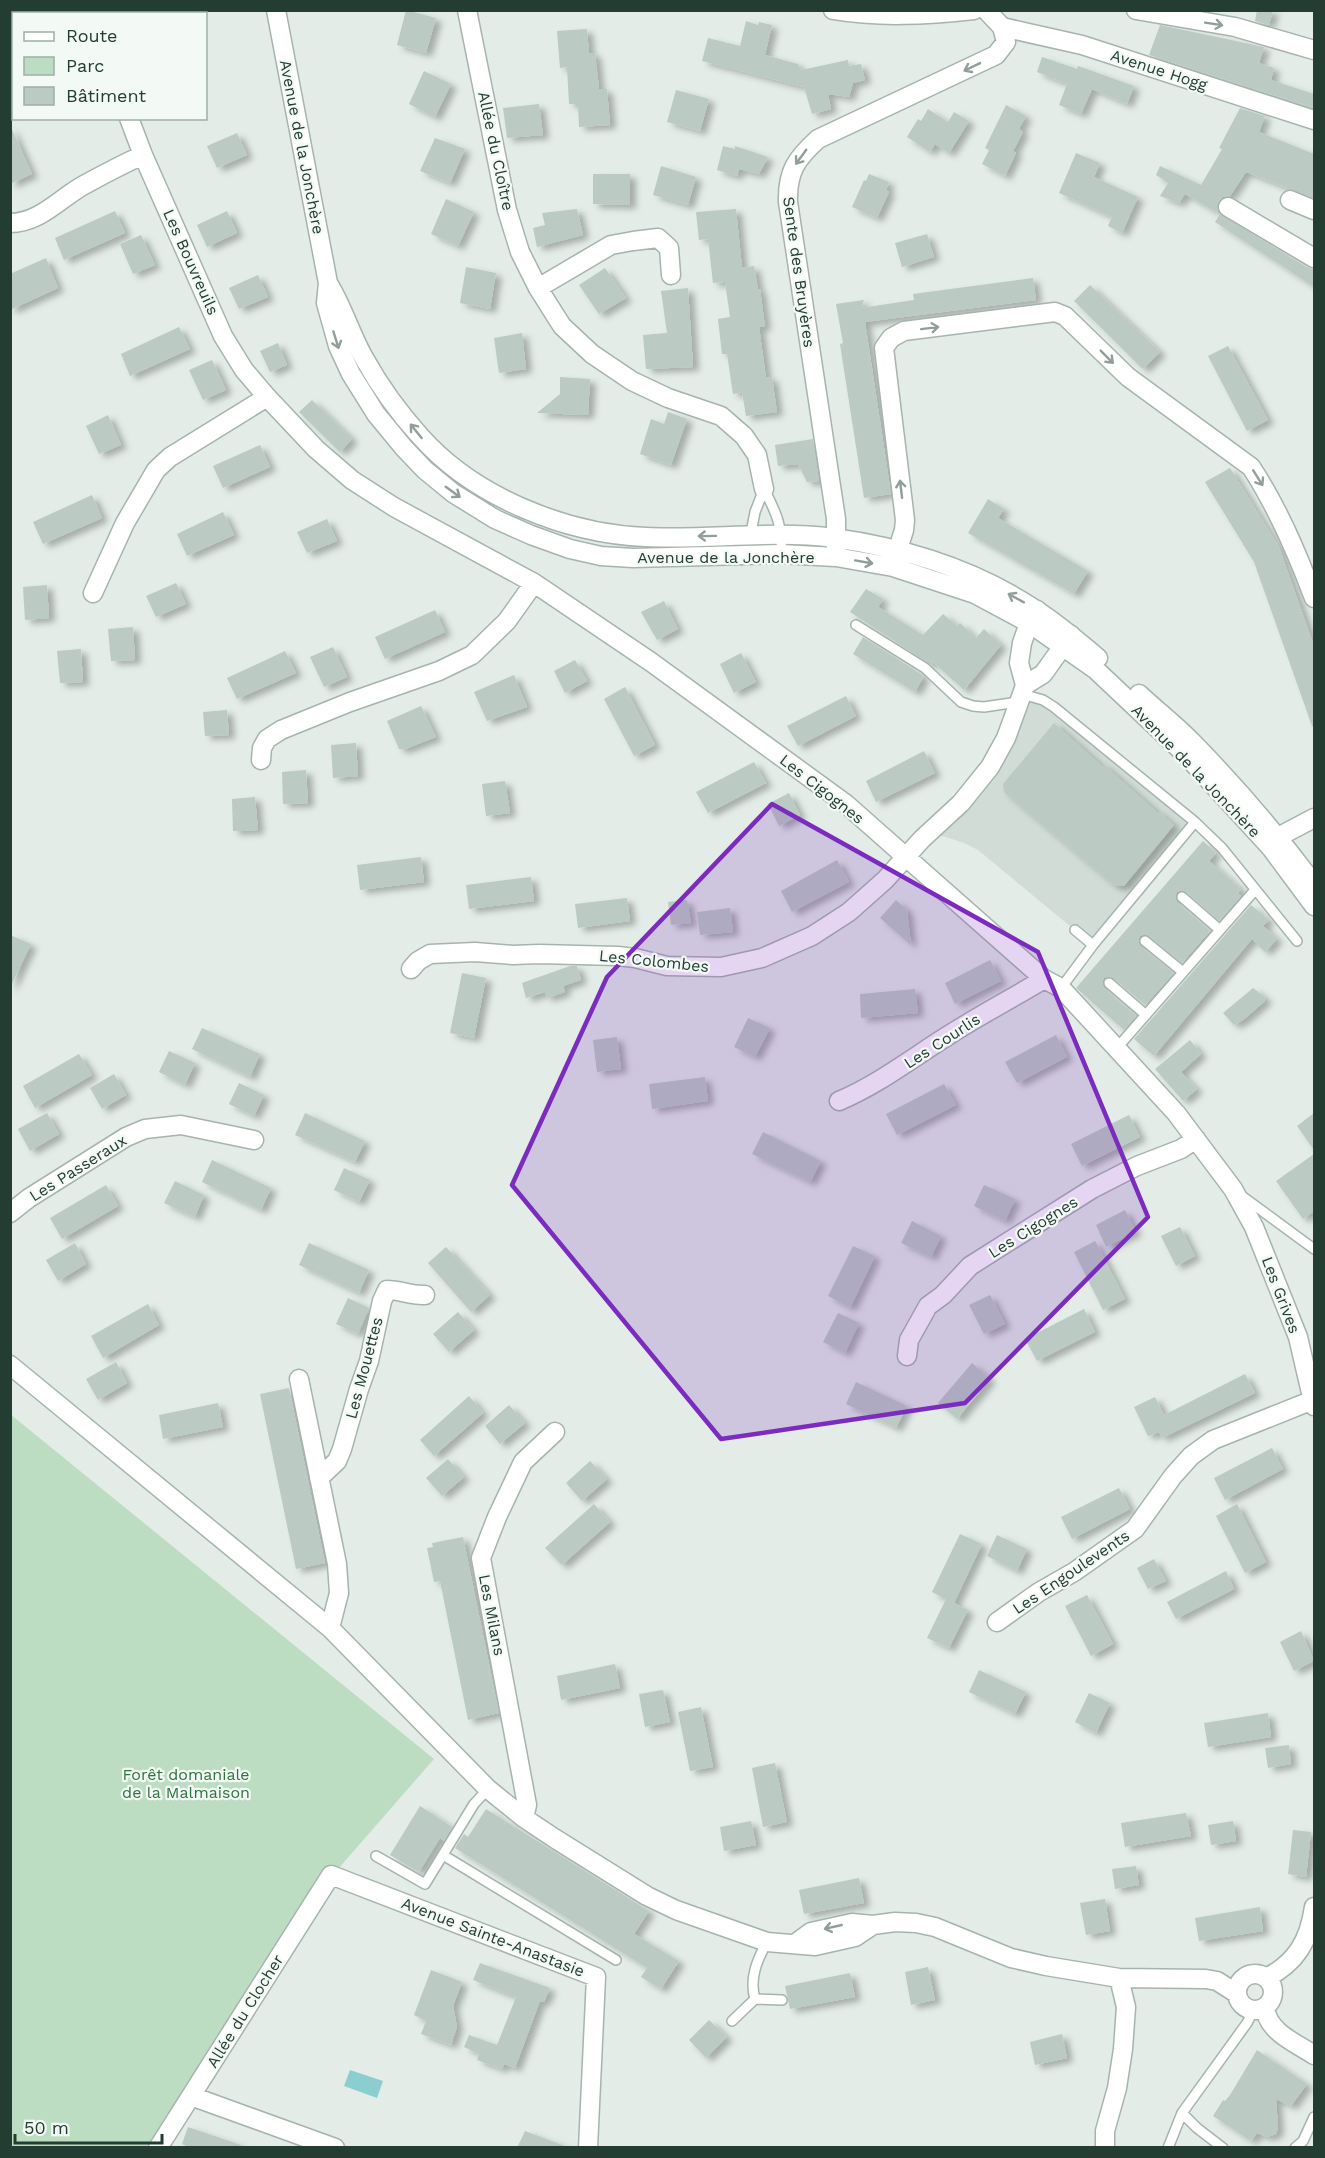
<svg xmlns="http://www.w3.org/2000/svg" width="1325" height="2158" font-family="'Work Sans',sans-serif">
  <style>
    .built { fill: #d1dcd6 }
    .green { fill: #bcddc1 }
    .water { fill: #8cced0 }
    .building { fill: #bbcac2; filter: url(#shadow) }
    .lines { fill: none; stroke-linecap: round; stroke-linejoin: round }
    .service-casing { stroke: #a6b4ad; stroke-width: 12 }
    .minor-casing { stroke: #a6b4ad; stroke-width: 21 }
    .tertiary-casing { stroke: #a6b4ad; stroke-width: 21 }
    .service { stroke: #fff; stroke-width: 9 }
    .minor { stroke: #fff; stroke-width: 18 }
    .tertiary { stroke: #fff; stroke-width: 18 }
    .oneway { stroke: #919e99 }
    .marked { fill: #7b2cbf; fill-opacity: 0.2; stroke: #7b2cbf; stroke-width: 4.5; stroke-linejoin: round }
    .labels { text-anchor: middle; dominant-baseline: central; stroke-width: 4.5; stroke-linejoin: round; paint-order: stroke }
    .street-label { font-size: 16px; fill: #233d33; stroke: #f3f9f5 }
    .park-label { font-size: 16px; fill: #2e7340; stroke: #f3f9f5 }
  </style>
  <defs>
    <filter id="shadow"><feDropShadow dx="6" dy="4" stdDeviation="3" flood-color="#0004"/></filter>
  </defs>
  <rect width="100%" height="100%" fill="#e3ece7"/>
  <!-- built -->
  <path class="built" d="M1022 694 1043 700 1195 822 1093 945 978 850 964 843 930 832 961 803Z"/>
  <!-- green -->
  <path class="green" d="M10 1414 434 1759 338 1869 190 2081 147 2147H11Z"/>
  <!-- water -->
  <path class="water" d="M350 2070 383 2081 377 2098 344 2086Z"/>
  <!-- building -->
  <path class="building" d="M406 10 436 18 426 53 397 45Z
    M1257 10H1273L1269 25 1255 21Z
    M746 21 758 25 759 22 772 25 765 55 798 64 801 70 848 60 849 66 861 64 865 80 853 83 849 97 828 94 831 109 812 114 804 87 702 61 708 38 740 46Z
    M1160 25 1264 47 1259 63 1274 68 1271 80 1314 94V108L1149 55Z
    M587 29 589 53H595L599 89H607L610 125 579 127 578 104H569L567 67 560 68 557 31Z
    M1042 57 1077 69 1078 66 1134 86 1127 104 1092 89 1081 114 1059 105 1067 84 1037 72Z
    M424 71 451 84 435 117 409 104Z
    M676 90 709 99 700 131 667 122Z
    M539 104 543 135 507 138 503 108Z
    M1006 105 1026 116 1019 129 1023 132 1013 151 1016 153 1005 176 982 164 989 150 985 148Z
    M1240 108 1265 116 1259 132 1314 154V198L1246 172 1230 196 1223 197 1219 201 1217 206 1218 213 1185 194 1179 203 1160 196 1168 183 1156 175 1160 166 1201 185 1222 149 1219 148Z
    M928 109 948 122 954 112 969 121 949 153 935 144 930 152 907 137 918 119 921 121Z
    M10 125 32 174 10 184Z
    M237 133 247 155 217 168 207 146Z
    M435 138 465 149 450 183 420 171Z
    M723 146 735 149V146L768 157 759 174 739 169 737 176 717 170Z
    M1076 153 1100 163 1094 177 1138 197 1122 233 1108 226 1112 217 1059 193Z
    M661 166 696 177 688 205 653 195Z
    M593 174H630V205L593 204Z
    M869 174 889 182 886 190 889 192 877 218 852 207 864 180 866 181Z
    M446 199 474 212 458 246 431 234Z
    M577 209 583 235 537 247 533 228 545 225 542 213Z
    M736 209 742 268 754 266 758 289H760L765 327H759L766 378 772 377 777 412 746 416 742 392 733 394 727 354H722L718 319 730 317 725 282 713 283 708 239 699 240 696 212Z
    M115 211 125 233 64 260 55 238Z
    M227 211 237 233 207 247 197 225Z
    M1220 214 1308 268 1314 269V287L1215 222Z
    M927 234 934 257 902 267 895 243Z
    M141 235 155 265 133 274 120 244Z
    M46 258 58 288 10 310V274Z
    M466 267 496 273 490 309 460 303Z
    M605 268 626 298 599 314 579 285Z
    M258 275 268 297 239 309 229 288Z
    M1033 278 1036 300 865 322 891 494 864 498 840 344 843 343 836 304 864 300 861 308 914 300 913 294Z
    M1090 285 1160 352 1143 369 1074 301Z
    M688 288 693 367 646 369 643 335 667 333 661 291Z
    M179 327 190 349 130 376 121 354Z
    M522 333 526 369 499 373 494 338Z
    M278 343 287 365 270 372 260 351Z
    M1228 346 1268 420 1247 431 1208 356Z
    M212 360 226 390 203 400 189 370Z
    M560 377 590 379 588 415 537 413 560 394Z
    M312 400 352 439 340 452 299 412Z
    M668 412 687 419 671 465 640 454 651 419 664 424Z
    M108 415 121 445 99 454 86 426Z
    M813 439 819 481 807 482 798 464 778 466 775 445Z
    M260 445 270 467 223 488 213 466Z
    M1230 468 1279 547 1314 646V726H1312L1254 562 1205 482Z
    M92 495 102 518 43 544 33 522Z
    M988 499 1004 509 998 518 1088 571 1074 594 968 533Z
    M223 512 234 535 187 556 177 534Z
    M327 519 337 541 307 553 297 532Z
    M176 583 186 604 156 617 146 596Z
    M47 585 49 618 25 620 23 587Z
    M866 589 883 599 878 607 923 635 943 614 957 626 960 623 976 638 984 629 1001 645 964 690 933 662 931 665 850 612Z
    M664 601 678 629 657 640 641 612Z
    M435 610 445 632 385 659 375 637Z
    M133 627 135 660 111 661 108 629Z
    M863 637 924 676 915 692 853 654Z
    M333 647 347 677 324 687 310 657Z
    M81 649 83 682 60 683 57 651Z
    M285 651 296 673 237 699 227 678Z
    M741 653 756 682 734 693 720 664Z
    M575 660 587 681 565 693 554 671Z
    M514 675 527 707 487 721 474 692Z
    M625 687 655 745 634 756 604 699Z
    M846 696 856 716 798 746 787 726Z
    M421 706 436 737 405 749H399L387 721Z
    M227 710 229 735 205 736 203 712Z
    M1054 723 1103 767 1104 765 1158 813 1159 812 1174 825 1124 886H1115L1004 792 1003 784Z
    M356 743 358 776 333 778 331 745Z
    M924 751 935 773 876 802 866 781Z
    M754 762 766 783 708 813 696 792Z
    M306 770 308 803 283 804 282 772Z
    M505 781 510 813 486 816 482 784Z
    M789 793 800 815 779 826 768 804Z
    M255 797 258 830 233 831 232 799Z
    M1203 841 1216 853 1209 861 1241 889 1238 893 1241 896 1219 921 1186 892 1183 890 1177 892 1175 896 1177 902 1210 931 1182 963 1149 936 1145 934 1140 936 1138 940 1140 946 1174 973 1145 1005 1113 978H1104L1102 982 1104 988 1136 1016 1124 1030 1076 988Z
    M421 857 424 882 360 890 357 865Z
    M837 860 849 882 792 912 781 891Z
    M531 877 534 901 469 909 466 885Z
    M627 898 630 921 578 928 575 904Z
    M687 900 691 923 671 925 668 902Z
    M896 900 907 910 911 945 880 918Z
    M1251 905 1269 920 1263 926 1277 939 1265 952 1252 939 1154 1056 1134 1039Z
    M730 908 733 932 700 935 697 912Z
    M10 935 31 944 10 988Z
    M990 960 1001 981 955 1004 945 983Z
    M570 966H577L581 980 563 986 565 992 547 998 545 992 526 998 522 983Z
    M462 973 486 978 474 1038 450 1033Z
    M1253 988 1266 998 1264 1000 1265 1001 1243 1020 1234 1025 1223 1013Z
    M915 989 918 1013 861 1018 860 994Z
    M748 1018 770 1028 755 1057 734 1047Z
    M202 1028 260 1054 250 1077 192 1049Z
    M1056 1035 1067 1057 1017 1083 1005 1062Z
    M617 1037 621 1069 597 1072 593 1040Z
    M1190 1040 1201 1054 1181 1072 1197 1089 1183 1101 1155 1069Z
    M169 1051 195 1063 185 1085 159 1072Z
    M79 1054 92 1075 35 1108 23 1086Z
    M114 1074 126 1095 102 1109 90 1088Z
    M705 1077 708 1101 652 1109 649 1084Z
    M239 1083 264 1095 254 1116 229 1104Z
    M944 1084 956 1105 897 1135 886 1114Z
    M47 1113 59 1134 30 1151 18 1129Z
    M305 1113 365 1141 355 1162 295 1135Z
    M1314 1113V1150L1297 1126Z
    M1129 1115 1140 1137 1082 1166 1071 1144Z
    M763 1132 821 1161 810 1182 752 1154Z
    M1314 1154V1211L1303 1219 1276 1181Z
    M212 1160 271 1188 261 1210 202 1182Z
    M344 1168 370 1180 359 1202 334 1190Z
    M175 1181 204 1195 195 1217 164 1203Z
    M106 1185 118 1206 62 1239 50 1218Z
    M984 1185 1015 1199 1005 1221 974 1206Z
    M1125 1210 1136 1232 1106 1247 1096 1225Z
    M912 1221 941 1236 931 1257 901 1243Z
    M1180 1227 1195 1256 1176 1266 1161 1236Z
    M1095 1241 1125 1299 1103 1310 1074 1252Z
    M75 1243 86 1264 58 1281 46 1260Z
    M309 1243 369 1270 359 1293 299 1265Z
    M853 1246 875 1256 850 1308 828 1296Z
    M446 1247 490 1295 471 1312 428 1263Z
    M990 1295 1005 1324 984 1334 969 1305Z
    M348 1298 369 1308 358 1334 336 1324Z
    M148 1304 159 1325 103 1358 91 1336Z
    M1084 1309 1095 1332 1037 1361 1025 1339Z
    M458 1312 474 1330 449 1352 433 1334Z
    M838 1313 859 1323 845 1353 823 1342Z
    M116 1362 127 1383 98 1400 86 1379Z
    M972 1363 990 1379 957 1419 938 1403Z
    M1245 1374 1255 1393 1162 1438 1159 1432 1148 1436 1134 1407 1155 1397 1164 1415Z
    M856 1382 907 1406 896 1428 846 1404Z
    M289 1388 325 1563 296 1569 260 1394Z
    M469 1396 483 1413 434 1456 420 1440Z
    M218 1403 223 1427 163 1439 159 1415Z
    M509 1405 525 1423 500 1444 485 1426Z
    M1272 1448 1283 1469 1225 1500 1214 1478Z
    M448 1459 464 1477 442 1496 426 1478Z
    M590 1461 607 1479 582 1501 566 1483Z
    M1119 1488 1130 1509 1072 1539 1061 1517Z
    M594 1504 610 1522 562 1565 545 1548Z
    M1237 1504 1266 1562 1245 1573 1216 1516Z
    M960 1534 982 1544 954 1603 968 1610 949 1648 927 1638 946 1599 932 1592Z
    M997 1535 1027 1549 1017 1571 987 1556Z
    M463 1537 499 1713 468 1720 440 1581 434 1582 427 1548 433 1547 432 1543Z
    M1154 1559 1166 1581 1148 1589 1137 1568Z
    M1226 1571 1234 1589 1176 1619 1167 1602Z
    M1087 1595 1113 1644 1091 1656 1065 1606Z
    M1301 1631 1314 1661 1294 1671 1280 1642Z
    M615 1664 620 1688 561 1700 557 1676Z
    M979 1670 1026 1692 1015 1714 969 1692Z
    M663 1690 670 1722 645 1727 639 1694Z
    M1089 1693 1110 1703 1096 1733 1075 1722Z
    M701 1707 713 1767 690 1771 678 1712Z
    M1268 1713 1271 1737 1208 1747 1204 1723Z
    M1289 1745 1291 1764 1268 1768 1265 1748Z
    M775 1763 787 1822 763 1827 752 1768Z
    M420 1806 452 1827 444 1841 440 1838 419 1872 390 1855Z
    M486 1809 649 1911 634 1934 679 1961 661 1989 641 1977 647 1968 455 1848 464 1834 468 1837Z
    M1186 1813 1191 1836 1125 1847 1121 1823Z
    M751 1821 756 1845 724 1851 720 1827Z
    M1233 1821 1236 1841 1211 1845 1208 1825Z
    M1293 1830 1311 1832 1306 1877 1288 1874Z
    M1136 1866 1139 1885 1115 1889 1112 1869Z
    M859 1878 864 1903 804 1914 799 1890Z
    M1105 1899 1110 1931 1086 1935 1080 1903Z
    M1260 1907 1263 1931 1199 1941 1195 1918Z
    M480 1963 550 1988 544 2002 540 2001 515 2068 504 2064 502 2069 477 2060 479 2054 464 2047 469 2035 497 2045 516 1997 473 1980Z
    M928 1967 935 2000 911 2005 905 1972Z
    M431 1970 462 1982 453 2006 457 2027 451 2045 421 2034 426 2021 414 2015Z
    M850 1973 855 1997 790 2009 785 1986Z
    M709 2020 727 2037 706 2058 689 2040Z
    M1062 2034 1067 2058 1035 2065 1030 2042Z
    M1257 2050 1307 2084 1291 2106 1276 2099 1278 2128 1276 2134 1267 2137 1257 2133 1251 2141 1213 2116 1223 2100 1225 2101 1230 2095Z
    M188 2127 241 2145 240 2148H191L182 2144Z
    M525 2131 565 2146V2148H517Z"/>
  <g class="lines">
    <!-- service casing -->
    <g class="service-casing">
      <path id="service" d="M750 538 755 512 764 489C776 512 783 527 781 554
        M856 625 925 668 961 702 973 706 984 707 1018 702
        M1022 694 1043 700 1054 707 1195 822 1222 848 1297 941
        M1182 897 1220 930
        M1075 930 1093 945
        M1145 941 1183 972
        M1109 983 1146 1015
        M1061 988 1093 945 1195 822
        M1116 1049 1255 890
        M1242 1196 1314 1249
        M443 1855 616 1960
        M376 1856 425 1884 474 1804 488 1789
        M755 1999C749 1979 757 1960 767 1942
        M732 2021 755 1999 782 2000
        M1168 2148 1182 2113
        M1223 2148 1197 2128 1182 2113 1247 2023 1253 2011
        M1295 2148 1303 2141 1314 2117"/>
    </g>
    <!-- minor casing -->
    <g class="minor-casing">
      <path id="minor" d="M93 10 94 14
        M467 10 507 210 520 252 538 288 562 326 592 354 632 381 668 398 721 416 744 436 757 455 764 489
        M833 10C880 18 928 15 974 10
        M1136 10 1235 27 1314 50
        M1002 27 1082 45 1314 120
        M129 118 143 155 223 336 244 370 267 397 316 449 352 480 394 507 534 583 651 662 846 804 1044 979 1061 988 1176 1113 1233 1189 1254 1227 1298 1337 1314 1406
        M1290 200 1314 210
        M1228 207 1314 258
        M10 223C40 223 60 198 84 185 104 174 123 164 143 155
        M538 288 611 245 633 241 658 238 669 248 671 275
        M836 552V519L788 202C787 171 797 158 818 139L996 55 1006 42 1002 27 986 10
        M893 565 904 530 905 520 884 348 891 338 904 331 1055 312 1065 316 1128 377 1251 467C1278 508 1297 553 1314 598
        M93 593 125 523 156 470 170 457 267 397
        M1025 685 1043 674 1071 635
        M261 760 262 748 267 739 281 730 350 702 439 671 472 655 507 621 534 583
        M1271 848 1278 837 1314 818
        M411 969 418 961 430 954 475 952 513 955 539 954 618 956 635 958 667 966 721 967 762 958 812 936 849 912 885 880 922 839 961 803 990 767 1006 738 1022 694 1025 685 1019 663 1022 643 1029 623 1037 610
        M839 1101C879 1084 912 1058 949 1035 980 1015 1013 998 1044 979
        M10 1213 29 1198 126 1137 145 1129 181 1125 254 1140
        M907 1356 909 1340 928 1306 943 1295 970 1266 1092 1189 1137 1166 1181 1149 1196 1139
        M10 1365 330 1628 488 1789 524 1818 554 1838 647 1896 676 1910 767 1942 815 1946 855 1937 873 1925
        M299 1379 337 1564 339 1593 330 1628
        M319 1478 337 1461 342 1449 359 1389 369 1361 382 1301 387 1290C401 1290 411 1296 425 1295
        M997 1622 1039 1592 1074 1572 1135 1529 1173 1476 1191 1456 1213 1440 1313 1400
        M524 1818 527 1805 481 1558 497 1517 523 1462 555 1432
        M796 1943 811 1932 852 1923 873 1925 895 1922 916 1923 935 1927 1011 1958 1046 1966 1119 1978 1206 1979 1217 1981 1236 1993
        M1237 1992a18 18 0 1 1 36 0a18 18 0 1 1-36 0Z
        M1266 1978C1296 1963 1309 1941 1314 1907
        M1265 2007C1267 2032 1296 2043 1314 2055
        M191 2096 335 2148
        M158 2148 331 1875 596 1977 588 2148
        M1105 2148V2131L1117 2088 1123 2049 1126 2007 1119 1978"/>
    </g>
    <!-- tertiary casing -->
    <g class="tertiary-casing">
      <path id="tertiary" d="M276 10 328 283 326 303 338 346 351 374 376 414 404 448 425 470 453 493 495 519 531 535 570 549 601 556 633 558 781 554 836 557 893 567 975 594 1029 623 1096 670 1184 753 1271 848 1314 906
        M328 283C343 307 350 333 364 358 379 385 399 413 420 436 474 497 566 534 646 537 708 540 772 530 834 538 906 548 976 570 1036 610 1058 624 1078 641 1098 658
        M1139 694C1157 711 1177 726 1194 744 1237 788 1277 835 1314 884"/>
    </g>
    <!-- service -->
    <use href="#service" class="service"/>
    <!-- minor -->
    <use href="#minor" class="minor"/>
    <!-- tertiary -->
    <use href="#tertiary" class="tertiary"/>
  </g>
  <!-- one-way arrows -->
  <defs><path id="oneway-shaft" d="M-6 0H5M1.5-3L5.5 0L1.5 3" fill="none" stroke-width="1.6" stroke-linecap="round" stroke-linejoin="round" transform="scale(1.5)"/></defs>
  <g class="oneway">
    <use href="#oneway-shaft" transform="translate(1214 24) rotate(9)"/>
    <use href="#oneway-shaft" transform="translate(972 67) rotate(154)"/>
    <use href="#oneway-shaft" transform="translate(801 157) rotate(126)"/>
    <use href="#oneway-shaft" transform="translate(930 328) rotate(-7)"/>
    <use href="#oneway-shaft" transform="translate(336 340) rotate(73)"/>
    <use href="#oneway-shaft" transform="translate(1107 357) rotate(45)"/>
    <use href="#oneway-shaft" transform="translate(416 431) rotate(-129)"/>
    <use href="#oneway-shaft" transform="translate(1258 478) rotate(58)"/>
    <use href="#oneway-shaft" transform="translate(901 489) rotate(-97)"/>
    <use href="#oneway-shaft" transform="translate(453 492) rotate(36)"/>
    <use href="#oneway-shaft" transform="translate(707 536) rotate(179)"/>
    <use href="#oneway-shaft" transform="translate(864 562) rotate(10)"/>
    <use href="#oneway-shaft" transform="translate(1016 598) rotate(-151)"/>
    <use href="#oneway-shaft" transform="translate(833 1927) rotate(167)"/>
  </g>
  <!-- marked area -->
  <path class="marked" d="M772 804 1038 952 1148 1217 965 1403 721 1439 512 1185 607 977Z"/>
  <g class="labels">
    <!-- street labels -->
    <g class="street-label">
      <text transform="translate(1159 70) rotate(18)">Avenue Hogg</text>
      <text transform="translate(302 147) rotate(79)">Avenue de la Jonchère</text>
      <text transform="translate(496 151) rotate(78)">Allée du Cloître</text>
      <text transform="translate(191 262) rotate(66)">Les Bouvreuils</text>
      <text transform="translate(799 272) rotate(82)">Sente des Bruyères</text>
      <text x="726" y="557">Avenue de la Jonchère</text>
      <text transform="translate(1196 771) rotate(46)">Avenue de la Jonchère</text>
      <text transform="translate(822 789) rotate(38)">Les Cigognes</text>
      <text transform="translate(654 961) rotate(6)">Les Colombes</text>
      <text transform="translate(942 1041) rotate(-33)">Les Courlis</text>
      <text transform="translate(78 1168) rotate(-32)">Les Passeraux</text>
      <text transform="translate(1033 1227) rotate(-32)">Les Cigognes</text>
      <text transform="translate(1281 1295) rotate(69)">Les Grives</text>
      <text transform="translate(364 1368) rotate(-75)">Les Mouettes</text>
      <text transform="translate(1071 1572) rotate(-34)">Les Engoulevents</text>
      <text transform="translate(492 1615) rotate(79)">Les Milans</text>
      <text transform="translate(493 1937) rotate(21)">Avenue Sainte-Anastasie</text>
      <text transform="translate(245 2011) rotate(-58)">Allée du Clocher</text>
    </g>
    <!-- park labels -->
    <g class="park-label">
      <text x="186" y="1774">Forêt domaniale<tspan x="186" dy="18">de la Malmaison</tspan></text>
    </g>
  </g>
  <!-- border -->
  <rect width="1325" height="2158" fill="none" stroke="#233d33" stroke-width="24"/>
  <!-- legend -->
  <rect x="12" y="12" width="195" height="108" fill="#f3f9f5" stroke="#a0aea7" stroke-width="1.5"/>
  <rect x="24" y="32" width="30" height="9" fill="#ffffff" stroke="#a0aea7" stroke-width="1.5"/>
  <text x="66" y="42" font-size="18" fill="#233d33">Route</text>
  <rect x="24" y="57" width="30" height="18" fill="#bcddc1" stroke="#a0aea7" stroke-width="1.5"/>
  <text x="66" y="72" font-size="18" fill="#233d33">Parc</text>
  <rect x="24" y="87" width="30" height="18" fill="#bbcac2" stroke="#a0aea7" stroke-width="1.5"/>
  <text x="66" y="102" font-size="18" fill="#233d33">Bâtiment</text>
  <!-- scale -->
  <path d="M15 2134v9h147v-9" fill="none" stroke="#233d33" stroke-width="3"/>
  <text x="24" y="2134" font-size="18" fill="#233d33" stroke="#f3f9f5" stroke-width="4.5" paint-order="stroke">50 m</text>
</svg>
